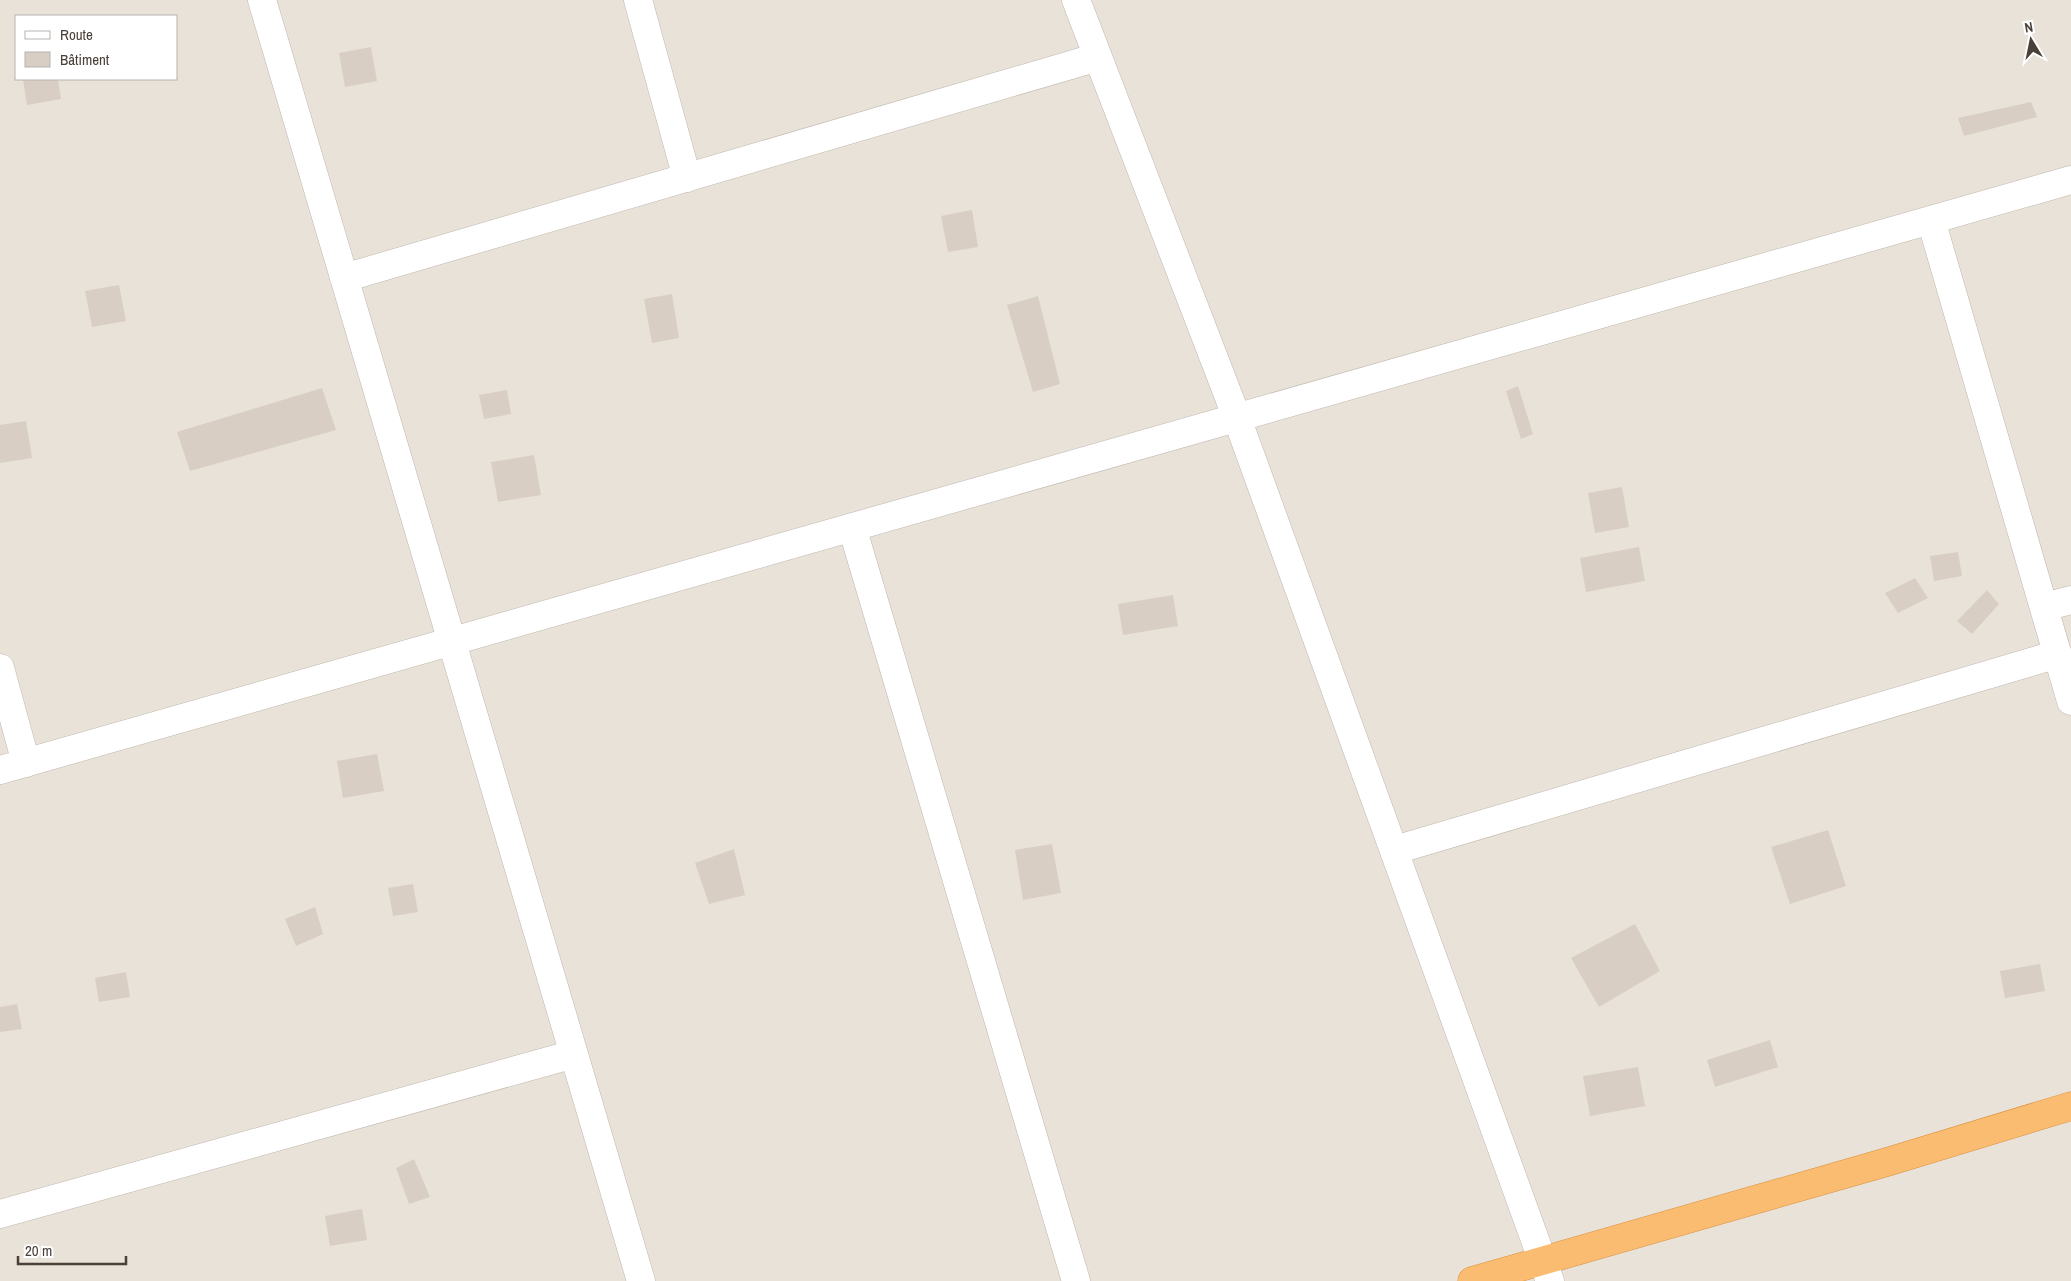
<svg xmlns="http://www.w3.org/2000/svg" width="2071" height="1281" font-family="'Archivo Narrow',sans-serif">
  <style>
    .residential { fill: #e9e2d9; fill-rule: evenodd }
    .building { fill: #d9cec3 }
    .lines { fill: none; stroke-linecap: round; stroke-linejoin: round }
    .minor-casing { stroke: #c0b7ad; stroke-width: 29 }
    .highway-casing { stroke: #da8f3f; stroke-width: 29 }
    .minor { stroke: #fff; stroke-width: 28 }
    .highway { stroke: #fabc70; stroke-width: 28 }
  </style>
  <rect width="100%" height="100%" fill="#f5f0eb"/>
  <!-- residential -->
  <path class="residential" d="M0 0H2071V1281H0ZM16 16H176V79H16Z"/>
  <!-- building -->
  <path class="building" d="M371 47 377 81 345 87 339 53Z
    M23 79H58L61 99 27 105Z
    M2031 102 2037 117 1964 136 1958 118Z
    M972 210 978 247 948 252 941 216Z
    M119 285 126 321 92 327 85 291Z
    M672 294 679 338 652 343 644 299Z
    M1038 296 1060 384 1033 392 1007 305Z
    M1518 386 1533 434 1521 439 1506 391Z
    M322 388 336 430 190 471 177 432Z
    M507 390 511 414 484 419 479 395Z
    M26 421 32 458 0 463V425Z
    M534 455 541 495 498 502 491 462Z
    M1622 487 1629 527 1595 533 1588 493Z
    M1639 547 1645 581 1586 592 1580 558Z
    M1958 552 1962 576 1934 581 1930 556Z
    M1915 578 1928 598 1898 613 1885 593Z
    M1987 590 1999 604 1972 634 1957 621Z
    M1173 595 1178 626 1123 635 1118 604Z
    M377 754 384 791 343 798 337 761Z
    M1828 830 1846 886 1790 904 1771 847Z
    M1052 844 1061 893 1023 900 1015 850Z
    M734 849 745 895 709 904 695 863Z
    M413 884 418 912 393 916 388 888Z
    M315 907 323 934 296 946 285 919Z
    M1635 924 1660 971 1599 1007 1571 958Z
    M2040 964 2045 991 2005 998 2000 971Z
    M126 972 130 997 99 1002 95 978Z
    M17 1004 22 1029 0 1032V1007Z
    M1770 1040 1778 1067 1715 1087 1707 1060Z
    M1638 1067 1645 1106 1590 1116 1583 1076Z
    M414 1159 430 1197 409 1204 396 1168Z
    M362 1209 367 1240 330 1246 325 1216Z"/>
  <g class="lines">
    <!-- minor casing -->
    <g class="minor-casing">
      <path id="minor" d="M262 0 641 1281
        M638 0 687 178
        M1076 0 1237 418 1550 1281
        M1931 220 2071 701
        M344 278 1098 57
        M852 527 1076 1281
        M2044 607 2071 600
        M0 668 26 763
        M0 770 2071 180
        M1395 850 2058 654
        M0 1214 574 1054"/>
    </g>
    <!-- highway casing -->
    <g class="highway-casing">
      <path id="highway" d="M1472 1281 1887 1162 2071 1106"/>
    </g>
    <!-- minor -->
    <use href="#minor" class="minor"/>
    <!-- highway -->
    <use href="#highway" class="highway"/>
  </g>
  <!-- legend -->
  <rect x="15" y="15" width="162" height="65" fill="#ffffff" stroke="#b6b3af"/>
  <rect x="25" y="31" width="25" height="8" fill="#ffffff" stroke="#b6b3af"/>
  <text x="60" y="40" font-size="15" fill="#494038">Route</text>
  <rect x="25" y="52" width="25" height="15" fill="#d9cec3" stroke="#b6b3af"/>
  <text x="60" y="65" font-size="15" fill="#494038">Bâtiment</text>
  <!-- north arrow -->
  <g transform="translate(2031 40) rotate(350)" stroke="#ffffff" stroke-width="4" paint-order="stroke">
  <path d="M0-4L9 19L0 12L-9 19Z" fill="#494038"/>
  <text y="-8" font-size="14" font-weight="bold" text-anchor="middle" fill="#494038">N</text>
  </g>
  <!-- scale -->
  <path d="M18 1256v8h108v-8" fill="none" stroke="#494038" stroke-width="2.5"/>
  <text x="25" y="1256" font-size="15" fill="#494038" stroke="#ffffff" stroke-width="4" paint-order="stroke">20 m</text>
</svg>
